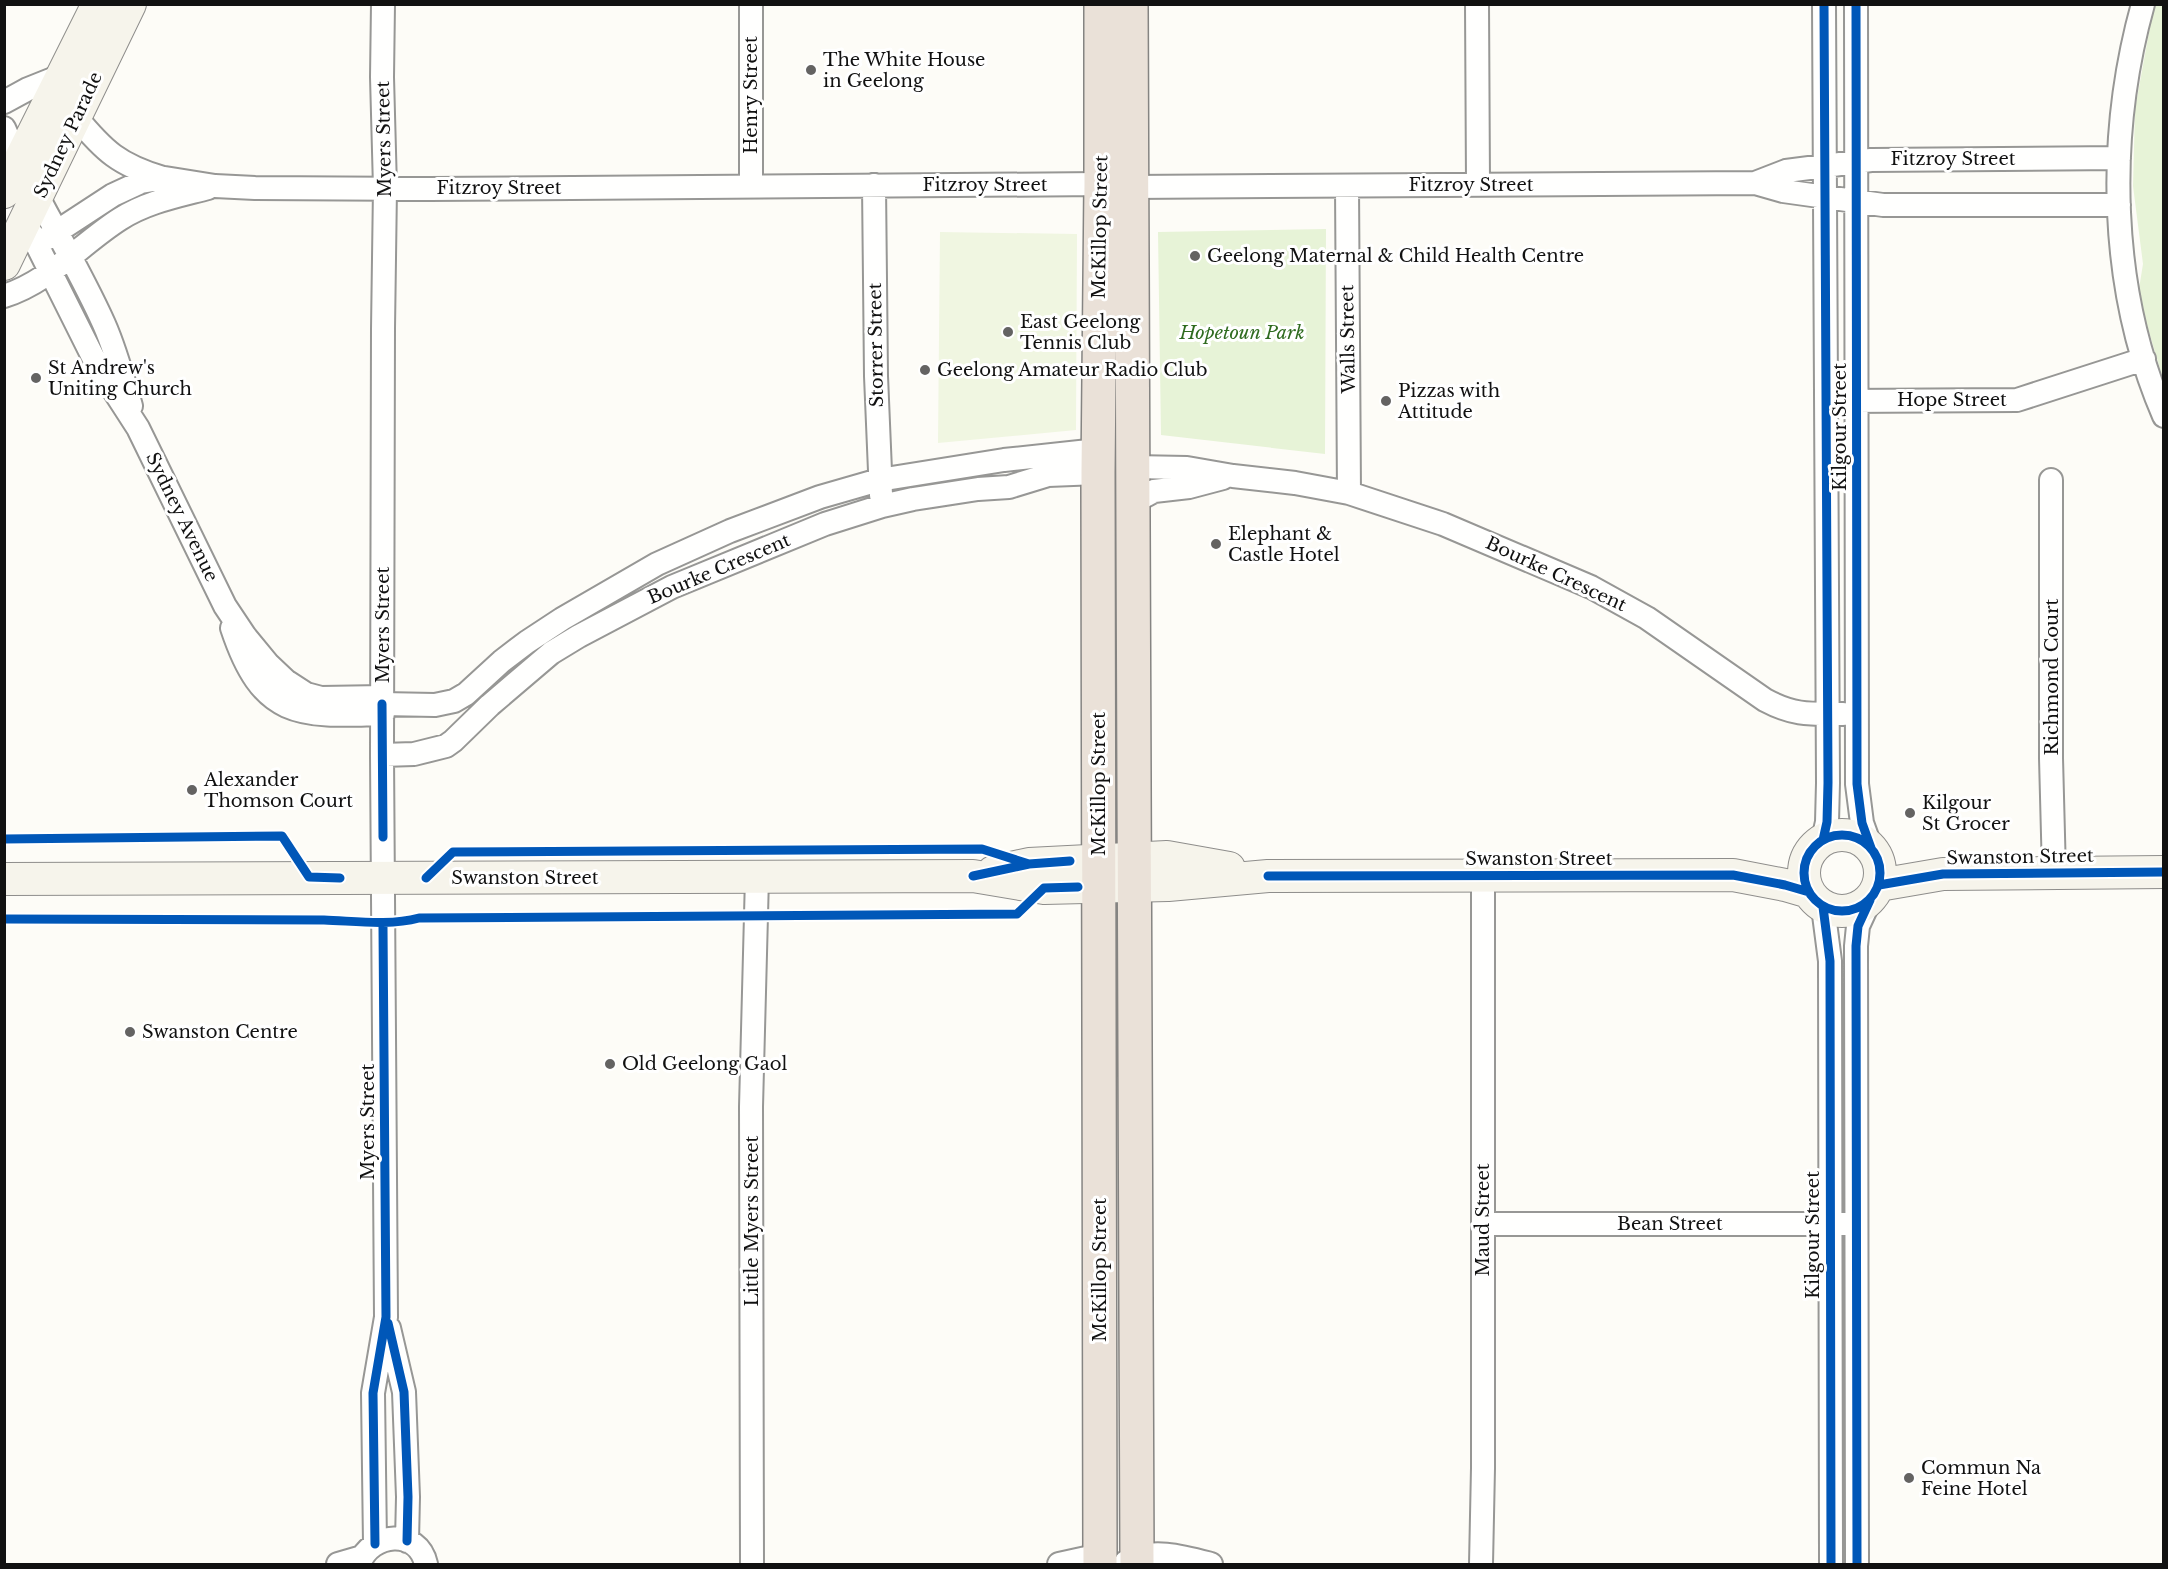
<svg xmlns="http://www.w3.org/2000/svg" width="2168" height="1569" font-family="'Libre Baskerville',serif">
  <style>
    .green { fill: #e7f3d7 }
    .pitch { fill: #f0f6e1 }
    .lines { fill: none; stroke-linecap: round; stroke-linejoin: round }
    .street-casing { stroke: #979795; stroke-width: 26 }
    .secondary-casing { stroke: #8e8d8b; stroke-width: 34 }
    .highway-casing { stroke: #858482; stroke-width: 36 }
    .street { stroke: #fffffe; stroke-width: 22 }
    .secondary { stroke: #f6f4eb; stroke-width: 32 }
    .highway { stroke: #eae1d8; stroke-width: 33 }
    .cycleway-casing { stroke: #fff; stroke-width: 13 }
    .cycleway { stroke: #0057b8; stroke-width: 9 }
    .poi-dot { fill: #646362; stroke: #fff; stroke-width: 2 }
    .labels { text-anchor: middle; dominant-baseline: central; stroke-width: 6; stroke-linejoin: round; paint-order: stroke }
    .poi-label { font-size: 18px; fill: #111; stroke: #fff; text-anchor: start }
    .street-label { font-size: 18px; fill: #111; stroke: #fff }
    .park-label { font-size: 18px; font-style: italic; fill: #2f6b1f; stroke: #fff }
  </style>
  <rect width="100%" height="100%" fill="#fdfcf7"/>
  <!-- green -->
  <path class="green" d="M2156 5H2163V379L2138 295 2143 264 2133 186 2135 109 2152 16Z
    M1326 229 1325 454 1161 435 1158 232Z"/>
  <!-- pitch -->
  <path class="pitch" d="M940 232 1077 234 1076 430 938 443Z"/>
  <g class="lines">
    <!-- street casing -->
    <g class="street-casing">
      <path id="street" d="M751 4V185
        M1477 4 1478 184
        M1856 4 1857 784 1862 823 1871 848
        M2143 4C2106 137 2109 289 2164 416
        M4 102 28 89 63 75
        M76 117C104 151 119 165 163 178
        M4 128C33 195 74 257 104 324 116 351 123 378 131 406
        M1755 183 1786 171 1871 160 2119 158
        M874 185 876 376 881 495
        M1347 186 1349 493
        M30 231 96 363 138 428 225 606 245 636 268 664 286 681 306 694 321 698 383 697
        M38 244 113 195 141 182 165 178 215 186 255 188 429 189 1101 184 1131 187 1755 183 1783 191 1883 205H2119
        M4 296C49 282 82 243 120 219 146 202 178 196 208 188
        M1843 401 2017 400 2144 359
        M1133 467 1187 468 1233 476 1295 483 1349 493 1443 524 1591 587 1647 618 1765 700C1795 716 1811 714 1843 714
        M2051 480V758L2054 873
        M1133 509 1141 498 1154 491 1189 487 1223 478
        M232 628C262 718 297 717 383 714
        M382 704 435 705 454 701 466 694 502 661 527 642 562 619 657 564 730 531 820 497 879 480 1004 460 1098 450
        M382 755 414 754 446 746 453 741 490 705 551 653 579 636 672 587 825 524 882 506 913 499 978 489 1009 487 1048 475 1098 473
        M1823 840 1827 822 1828 783 1824 4
        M1823 907 1830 961 1831 1564
        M1483 1224H1845
        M389 1328 404 1392 408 1497 407 1541
        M375 1544 373 1393 386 1317 382 755 383 329 385 188 382 77 383 4
        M1126 1562C1151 1547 1185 1557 1211 1564
        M338 1564 362 1557
        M359 1564C371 1532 418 1528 426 1564
        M752 1564 751 1107 757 877
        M1059 1564 1100 1555
        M1481 1564 1483 1468V876
        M1857 1564 1856 946 1858 926 1870 900"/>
    </g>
    <!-- secondary casing -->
    <g class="secondary-casing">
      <path id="secondary" d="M4 192 98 4
        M4 264 130 4
        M1804 873a38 38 0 1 1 76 0a38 38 0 1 1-76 0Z
        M993 872 1029 864 1167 857 1229 868
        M4 879 973 876 1044 888 1168 885 1268 876 1733 875 1785 885 1809 892
        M1879 885 1943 874 2164 872"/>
    </g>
    <!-- highway casing -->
    <g class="highway-casing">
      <path id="highway" d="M1131 4 1137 1564
        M1100 1564 1098 473 1101 184V4"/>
    </g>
    <!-- street -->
    <use href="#street" class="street"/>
    <!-- secondary -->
    <use href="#secondary" class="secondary"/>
    <!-- highway -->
    <use href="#highway" class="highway"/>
    <!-- cycleway casing -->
    <g class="cycleway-casing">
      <path id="cycleway" d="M1856 4 1857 784 1862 823 1871 848
        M382 704 383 837
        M1804 873a38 38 0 1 1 76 0a38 38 0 1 1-76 0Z
        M4 839 282 836 309 877 340 878
        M1823 840 1827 822 1828 783 1824 4
        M973 876 1029 864 1070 861
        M1268 876 1733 875 1785 885 1809 892
        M426 878 453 852 982 849 1029 864
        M1879 885 1943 874 2164 872
        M1823 907 1830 961 1831 1564
        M4 919 324 920C355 921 389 926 419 918L1017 914 1044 888 1078 887
        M388 1323 404 1392 408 1497 407 1541
        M375 1544 373 1393 386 1317 383 927
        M1857 1564 1856 946 1858 926 1870 900"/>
    </g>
    <!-- cycleway -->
    <use href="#cycleway" class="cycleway"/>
  </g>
  <!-- markers -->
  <g class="poi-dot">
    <circle cx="811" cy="70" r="6"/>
    <circle cx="1195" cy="256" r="6"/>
    <circle cx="1008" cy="332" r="6"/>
    <circle cx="925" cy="370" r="6"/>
    <circle cx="36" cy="378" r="6"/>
    <circle cx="1386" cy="401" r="6"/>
    <circle cx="1216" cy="544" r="6"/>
    <circle cx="192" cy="790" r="6"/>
    <circle cx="1910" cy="813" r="6"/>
    <circle cx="130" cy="1032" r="6"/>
    <circle cx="610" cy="1064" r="6"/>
    <circle cx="1909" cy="1478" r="6"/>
  </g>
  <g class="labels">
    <!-- poi labels -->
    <g class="poi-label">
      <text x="823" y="60">The White House<tspan x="823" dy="21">in Geelong</tspan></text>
      <text x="1207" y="256">Geelong Maternal &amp; Child Health Centre</text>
      <text x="1020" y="322">East Geelong<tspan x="1020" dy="21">Tennis Club</tspan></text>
      <text x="48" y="368">St Andrew's<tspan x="48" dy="21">Uniting Church</tspan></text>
      <text x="937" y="370">Geelong Amateur Radio Club</text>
      <text x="1398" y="391">Pizzas with<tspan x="1398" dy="21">Attitude</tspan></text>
      <text x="1228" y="534">Elephant &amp;<tspan x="1228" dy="21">Castle Hotel</tspan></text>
      <text x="204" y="780">Alexander<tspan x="204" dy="21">Thomson Court</tspan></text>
      <text x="1922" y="803">Kilgour<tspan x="1922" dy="21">St Grocer</tspan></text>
      <text x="142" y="1032">Swanston Centre</text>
      <text x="622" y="1064">Old Geelong Gaol</text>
      <text x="1921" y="1468">Commun Na<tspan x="1921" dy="21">Feine Hotel</tspan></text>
    </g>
    <!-- street labels -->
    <g class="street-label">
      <text transform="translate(751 95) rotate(-90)">Henry Street</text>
      <text transform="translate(68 135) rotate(-65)">Sydney Parade</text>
      <text transform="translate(384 139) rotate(-91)">Myers Street</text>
      <text x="1953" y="159">Fitzroy Street</text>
      <text x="985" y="185">Fitzroy Street</text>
      <text x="1471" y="185">Fitzroy Street</text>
      <text x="499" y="188">Fitzroy Street</text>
      <text transform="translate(1100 227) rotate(-89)">McKillop Street</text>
      <text transform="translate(1348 339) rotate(-91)">Walls Street</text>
      <text transform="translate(876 345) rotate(-91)">Storrer Street</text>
      <text x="1952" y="400">Hope Street</text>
      <text transform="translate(1840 427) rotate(-90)">Kilgour Street</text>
      <text transform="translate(182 517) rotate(64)">Sydney Avenue</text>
      <text transform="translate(719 569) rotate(-23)">Bourke Crescent</text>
      <text transform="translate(1556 574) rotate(25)">Bourke Crescent</text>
      <text transform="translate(383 625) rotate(-90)">Myers Street</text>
      <text transform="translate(2052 677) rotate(-90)">Richmond Court</text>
      <text transform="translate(1099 784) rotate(-90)">McKillop Street</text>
      <text transform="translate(2020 857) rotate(-1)">Swanston Street</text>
      <text x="1539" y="859">Swanston Street</text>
      <text x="525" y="878">Swanston Street</text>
      <text transform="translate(368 1122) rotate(-90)">Myers Street</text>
      <text transform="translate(1483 1220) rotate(-90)">Maud Street</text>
      <text transform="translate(752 1221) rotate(-90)">Little Myers Street</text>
      <text x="1670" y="1224">Bean Street</text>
      <text transform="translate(1813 1235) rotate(-90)">Kilgour Street</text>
      <text transform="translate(1100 1270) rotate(-90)">McKillop Street</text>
    </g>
    <!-- park labels -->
    <g class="park-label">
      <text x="1242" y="333">Hopetoun Park</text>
    </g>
  </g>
  <!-- border -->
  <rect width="2168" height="1569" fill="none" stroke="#111111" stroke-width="12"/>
</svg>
